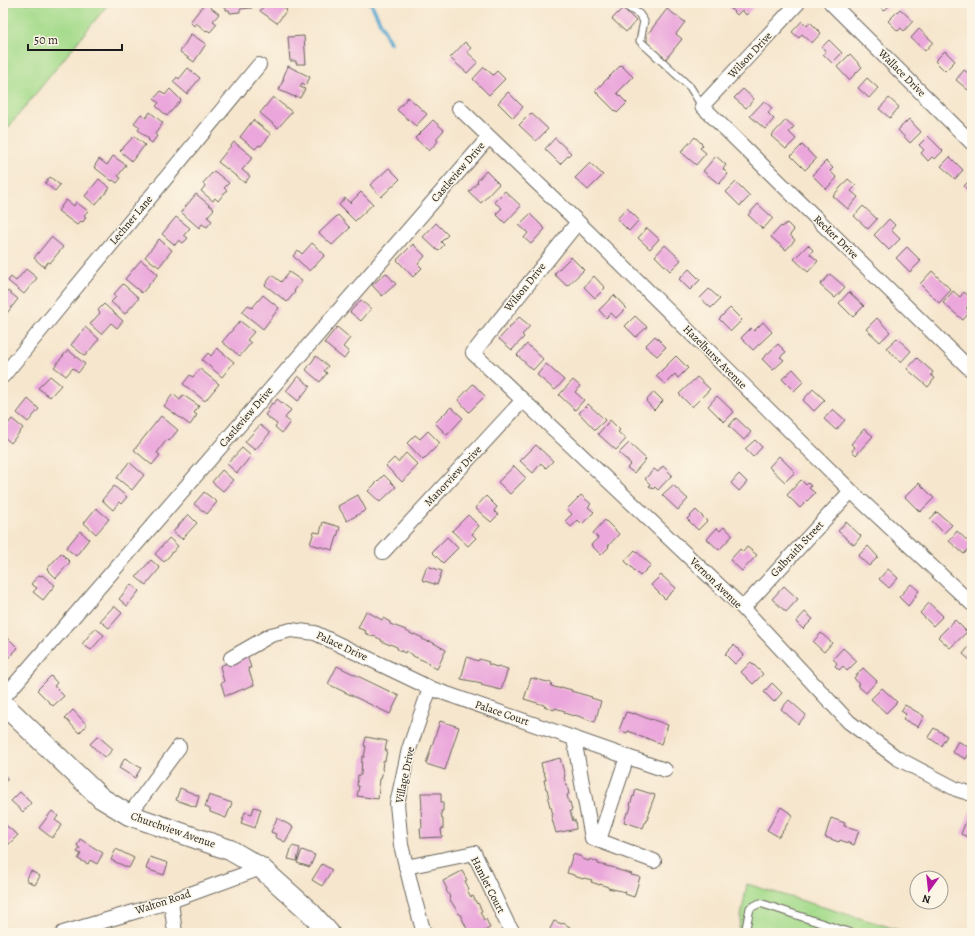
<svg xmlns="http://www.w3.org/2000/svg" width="975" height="936" font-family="Alegreya,serif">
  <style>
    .green { fill: #a5db8c; stroke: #607c54 }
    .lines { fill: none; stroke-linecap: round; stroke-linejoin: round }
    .stream { stroke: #55a6cf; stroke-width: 4 }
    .building { fill: #eba7dc }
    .lane-casing { stroke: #68635a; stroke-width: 9 }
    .street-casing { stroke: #68635a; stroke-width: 16 }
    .secondary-casing { stroke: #68635a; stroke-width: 22 }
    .lane { stroke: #fff; stroke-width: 7 }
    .street { stroke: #fff; stroke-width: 14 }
    .secondary { stroke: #fff; stroke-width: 20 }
    .labels { text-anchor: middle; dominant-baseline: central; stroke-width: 3; stroke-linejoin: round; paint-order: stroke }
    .street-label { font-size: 11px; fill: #1c1c1c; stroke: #fcf5e5 }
  </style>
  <rect width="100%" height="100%" fill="#fcf5e5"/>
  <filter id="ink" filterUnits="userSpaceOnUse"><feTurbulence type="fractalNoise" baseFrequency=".025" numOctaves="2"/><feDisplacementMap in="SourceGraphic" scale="8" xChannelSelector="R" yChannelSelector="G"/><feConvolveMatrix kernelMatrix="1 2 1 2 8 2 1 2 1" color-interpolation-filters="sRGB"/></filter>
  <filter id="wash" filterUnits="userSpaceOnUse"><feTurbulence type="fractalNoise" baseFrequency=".012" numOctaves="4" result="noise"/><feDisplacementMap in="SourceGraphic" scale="16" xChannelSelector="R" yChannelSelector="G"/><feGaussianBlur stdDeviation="0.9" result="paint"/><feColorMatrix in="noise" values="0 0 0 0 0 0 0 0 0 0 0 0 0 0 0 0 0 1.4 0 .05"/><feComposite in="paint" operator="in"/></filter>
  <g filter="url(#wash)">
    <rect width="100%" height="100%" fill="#f6e6ce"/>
    <!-- green -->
    <path class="green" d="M3 3H109L3 134Z
      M747 884 909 933H738Z"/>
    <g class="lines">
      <!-- stream -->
      <path class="stream" d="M371 3 390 43"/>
    </g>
    <g id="blocks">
      <!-- building -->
      <path class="building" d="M205 3 219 14 213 21 217 24 210 32 207 30 206 31 196 23 194 26 190 22Z
        M222 3H251L252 8 240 9V12L230 13 229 10H226V6L223 7Z
        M266 3H279L287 10 277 23 260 11Z
        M728 3H754L756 5 746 15 742 10 737 15 727 5Z
        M877 3H892L884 11Z
        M623 8 636 21 626 32 612 19Z
        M667 9 685 22 676 34 682 39 666 59 647 44V35Z
        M900 9 913 21 904 31 901 28 898 31 888 21Z
        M802 21 807 26 810 22 821 33 812 43 802 34 799 38 792 32Z
        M919 29 933 42 925 51 911 38Z
        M191 34 206 44 194 62 180 52Z
        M304 36 306 64H296V61H290L288 37Z
        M829 40 842 53 832 63 823 54 826 52 822 47Z
        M465 42 471 48 467 52 478 62 467 73 450 58Z
        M945 51 955 61 945 71 935 61Z
        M850 54 862 67 849 80 837 67Z
        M621 65 633 77 617 93 627 103 617 113 595 91Z
        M288 66 310 77 306 85 302 83 300 87 305 89 300 98 296 96 295 97 279 90 284 78H283Z
        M484 67 493 75 497 71 505 79 489 95 473 79Z
        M188 68 200 78 187 94 173 82 177 77 179 79Z
        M964 70 972 76V85L968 90 956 80Z
        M867 78 878 88 869 98 858 88Z
        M170 89 181 100 167 116 156 106 159 103 154 99 161 91 165 95Z
        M743 89 754 99 746 108 734 98Z
        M508 92 523 107 513 118 498 103Z
        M273 97 292 112 278 128 260 113Z
        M408 97 427 114 416 126 397 110Z
        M889 98 899 107 890 118 879 109Z
        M764 101 772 108 768 113 774 119 765 129 750 116Z
        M150 112 163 123 155 134 157 136 152 143 148 140 149 139 138 130 140 127 134 123 141 114 146 118Z
        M531 113 548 129 536 141 519 125Z
        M909 119 921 132 910 143 898 130Z
        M253 120 271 134 261 146 259 145 255 149 240 137Z
        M433 120 444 130 436 139 438 141 429 151 415 138Z
        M786 120 794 127 789 132 796 139 786 149 771 136Z
        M134 136 145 145 132 161 120 151Z
        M928 136 943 151 935 159 932 157 928 161 921 153 924 150 919 145Z
        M695 137 703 145 700 148 706 153 696 165 681 152Z
        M555 138 571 153 560 164 545 149Z
        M234 142 253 157 242 170 250 176 245 183 218 162Z
        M802 145 816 159 805 170 791 156Z
        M113 156 126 165 118 176 121 178 117 183 113 180 112 181 94 167 99 159 107 165Z
        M716 156 726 165 723 169 728 174 719 184 703 171Z
        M950 157 963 170 955 179 941 166Z
        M826 161 833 168 830 171 837 178 826 189 812 175Z
        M590 163 603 175 588 190 575 178Z
        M389 168 400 179 381 197 370 185Z
        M214 171 229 183 224 188 227 190 218 201 215 198 213 201 201 191 205 186 203 183Z
        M486 171 499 184 481 203 469 192 478 182 477 181Z
        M50 177 60 185 55 191 45 183Z
        M972 178V194L964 186Z
        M99 179 110 188 95 205 85 196Z
        M848 179 856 186 851 191 858 197 848 209 833 196Z
        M736 182 750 196 740 206 726 192Z
        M505 191 521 206 505 223 496 214 502 208 494 202Z
        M361 192 373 204 355 221 339 205 345 198 350 203Z
        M196 194 214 209 207 217 212 221 207 227 202 224 199 228 181 212Z
        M66 200 74 206 76 202 88 211 84 215 86 217 83 222 81 221 77 225 58 211Z
        M758 204 773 218 763 229 748 215Z
        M863 206 877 219 868 229 854 216Z
        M627 208 639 220 629 231 617 219Z
        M530 214 545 229 531 244 524 238 528 233 519 225Z
        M338 215 350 228 332 245 319 233Z
        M176 217 190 228 184 235 188 238 183 243 179 240 175 245 162 234Z
        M889 219 895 225 891 230 900 239 889 250 874 235Z
        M436 223 448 235 441 242 444 245 438 251 423 237Z
        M787 223 794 230 790 235 795 240 786 250 771 237 781 226 782 227Z
        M647 228 659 239 650 249 638 238Z
        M51 237 63 247 50 263 48 262 44 267 34 258Z
        M159 239 172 250 159 267 145 257Z
        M312 243 325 255 310 271 293 256 298 250 302 254Z
        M413 244 425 256 418 264 422 268 413 277 397 260Z
        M665 245 681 260 670 271 655 256Z
        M808 245 813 250 810 254 818 261 808 272 794 259Z
        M907 247 921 261 910 272 896 258Z
        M571 257 584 270 567 286 554 274Z
        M141 260 158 274 142 293 125 279Z
        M26 269 37 278 24 294 8 281 11 277 16 281Z
        M689 269 700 280 690 290 679 279Z
        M932 271 951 290 939 303 920 284Z
        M289 272 302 281 294 291 295 292 287 302 265 285 272 275 281 282Z
        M386 273 396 284 382 296 372 285Z
        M830 274 845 287 835 298 820 285Z
        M594 276 605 288 595 298 584 287Z
        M123 284 139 298 125 314 111 302 116 297 113 295Z
        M709 289 720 299 711 308 700 298Z
        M8 291 18 299 4 317 3 316V298Z
        M953 291 960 297 964 292 972 299V310L968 306 966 308 970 312 963 320 943 303Z
        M849 292 864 306 853 317 839 303Z
        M263 295 279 308 263 329 242 312 248 305 252 308Z
        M614 295 626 308 616 318 611 313 606 318 599 310Z
        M361 300 371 309 361 321 350 312Z
        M104 304 123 321 117 328 111 323 101 334 90 324 100 313 98 310Z
        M730 308 742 320 731 331 719 319Z
        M635 316 647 327 636 337 625 326Z
        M519 317 530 326 522 335 524 337 512 350 499 339Z
        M877 318 890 332 880 342 866 329Z
        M240 321 254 332 247 340 251 343 240 356 222 342Z
        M763 322 772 332 753 350 741 338 751 328 754 331Z
        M85 327 99 339 85 356 71 345Z
        M337 327 350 338 343 347 349 352 344 359 324 343Z
        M655 336 666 347 657 356 645 346Z
        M897 338 911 351 901 362 886 348Z
        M527 344 543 359 533 370 517 355Z
        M778 344 786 352 780 357 784 360 773 370 762 359Z
        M217 348 234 362 222 377 202 360 208 353 211 356Z
        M68 350 85 364 78 373 73 368 66 376 54 367Z
        M316 356 328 366 324 371 327 373 320 382 306 370Z
        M676 356 688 368 678 378 675 374 665 384 656 376Z
        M917 358 933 372 931 375 935 378 928 387 907 369Z
        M546 364 564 380 555 390 537 375Z
        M200 369 219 384 205 401 183 384 190 375 193 377Z
        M793 369 804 381 794 391 782 379Z
        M50 376 61 385 50 397 38 388Z
        M298 376 310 386 298 401 286 391Z
        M697 377 710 389 692 407 679 394Z
        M573 380 580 386 575 392 584 400 575 410 559 395Z
        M473 384 485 396 469 412 458 400Z
        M813 389 825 400 814 411 803 400Z
        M654 392 663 401 654 410 646 401Z
        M173 394 180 400 183 395 199 406 194 413 197 415 190 425 164 406Z
        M717 396 734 412 724 422 708 406Z
        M28 399 39 409 28 422 17 413Z
        M277 399 291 410 285 418 290 422 282 433 275 427 277 424 265 415 269 410 268 409 272 403 274 404Z
        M588 404 605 420 595 430 579 413Z
        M451 407 463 418 447 435 435 423Z
        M833 409 845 420 836 430 824 419Z
        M161 416 178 430 169 441 167 439 157 453 160 455 152 465 134 450Z
        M736 418 751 432 744 440 729 426Z
        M12 419 23 428 11 443 3 436V430Z
        M610 420 620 430 618 432 626 439 616 450 598 434Z
        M260 425 270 433 255 450 245 442Z
        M864 429 873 436 856 455 852 451 855 447 851 444Z
        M428 431 440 443 423 460 407 443 415 435 420 439Z
        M755 440 762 447 753 457 745 449Z
        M629 443 646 459 634 473 627 468 631 464 619 453Z
        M536 445 553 461 546 468 541 463 533 473 520 461Z
        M242 448 251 456 237 473 227 464Z
        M406 453 418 465 402 482 386 466 394 458 398 462Z
        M779 456 795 472 785 482 769 467Z
        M129 462 144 475 132 490 117 478Z
        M514 466 526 478 510 494 498 482Z
        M663 466 672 475 658 490 655 487 653 489 649 486 650 484 645 479 654 469 658 472Z
        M222 470 233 480 223 491 212 482Z
        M739 474 747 482 739 491 731 483Z
        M384 475 396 487 380 502 368 491Z
        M801 480 806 485 808 483 811 486 809 488 815 493 800 508 787 495Z
        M919 483 934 498 920 512 905 497Z
        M673 485 688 499 678 510 662 495Z
        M114 486 127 497 121 504 119 502 113 510 102 500Z
        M204 492 217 502 207 514 194 504Z
        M358 495 366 510 347 521 338 506Z
        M581 495 591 504 588 507 594 512 582 524 578 520 571 527 565 521 572 514 567 509Z
        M486 496 497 507 494 511 498 515 491 522 475 508Z
        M96 508 109 519 96 534 84 523Z
        M696 510 707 521 698 530 687 519Z
        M937 512 952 525 944 533 930 519Z
        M188 514 197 523 182 539 173 532Z
        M468 515 479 526 472 534 476 538 468 546 452 531Z
        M605 520 619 534 608 546 609 547 601 555 591 545 598 538 593 533Z
        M323 522 340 527 333 550 310 544 314 532 320 533Z
        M846 522 861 536 854 545 838 531Z
        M724 527 733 535 719 550 707 539 717 528 720 531Z
        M80 531 89 539 76 556 66 548Z
        M957 531 972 545 964 554 949 541Z
        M447 537 458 548 443 563 432 552Z
        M169 538 178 546 164 562 155 554Z
        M868 546 878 557 869 566 858 556Z
        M747 547 757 555 742 571 730 560 740 549 743 552Z
        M635 550 651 565 640 576 625 561Z
        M61 553 70 562 56 578 47 569Z
        M151 560 160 568 146 585 136 577Z
        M427 566 442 571 437 585 422 580Z
        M888 569 898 578 889 588 879 579Z
        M39 575 41 576 42 575 55 585 43 600 33 592 37 588 31 584Z
        M661 575 676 588 665 599 651 585Z
        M131 584 139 591 127 606 119 599Z
        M911 584 919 591 915 595 916 596 908 606 899 597Z
        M784 586 798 599 786 612 772 599Z
        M929 603 943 616 933 626 920 613Z
        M114 606 122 613 109 628 100 621Z
        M366 611 382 620 383 618 390 622V624L406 630V631L414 635V634L423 638 422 639 429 642 430 641 446 650 437 669 428 664 429 663 413 656V655L406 651 405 653 397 649V647L390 644V645L381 641 382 640 374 636V637L365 633 366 631 358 628Z
        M805 612 813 619 803 629 796 622Z
        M955 620 967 632 950 648 938 637Z
        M95 628 104 635 91 650 82 644Z
        M821 633 832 643 824 652 813 642Z
        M6 636 18 648 8 658 3 652V640Z
        M971 644 972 645V662L963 654Z
        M734 645 744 655 735 664 725 654Z
        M843 648 857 661 847 671 843 666 839 670 835 666 837 663 833 659Z
        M247 655 251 668H248L254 685 225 696 221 683 224 682 220 666Z
        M467 657 478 661 479 659 489 662 488 664 497 667 498 666 508 669 501 690 481 685 482 683 461 679Z
        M751 662 763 674 753 684 741 672Z
        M337 666 399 696 390 714 328 684Z
        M863 668 877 681 866 693 857 685 859 684 854 678Z
        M51 676 57 683 54 686 64 696 53 706 37 690Z
        M531 678 552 683 551 686 561 689V687L572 690 571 691 592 697 591 698 601 701 595 722 575 715 574 716 564 713 565 711 555 708 554 710 544 706V705L524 699Z
        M772 683 782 693 774 702 764 692Z
        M882 688 897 702 886 713 871 699Z
        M789 700 806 715 798 724 781 709Z
        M905 705 924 716 918 727 903 719 906 714 901 711Z
        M73 710 87 725 79 733 65 718Z
        M626 712 634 714V713L651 720V719L668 725 661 744 644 737V738L636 735V734L628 731 627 733 619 730Z
        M440 721 459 727 445 770 426 764Z
        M934 728 947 736 941 746 928 737Z
        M98 736 113 749 105 758 90 744Z
        M366 737 387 741 385 750H387L385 761H383L382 769 383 770 381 779H380L378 799 357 796 359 786H357L358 775H361L362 757H364L366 746H364Z
        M958 741 971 749 966 759 952 752Z
        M125 758 141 768 135 778 119 768Z
        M560 758 565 776 564 777 566 785H567L569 794 567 795 569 803 570 802 572 810 570 811 573 821 575 820 576 829 556 833 551 815H553L551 807H550L548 798H549L547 789H546L544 780H546L544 772H543L541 763Z
        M3 774 8 779 3 784Z
        M180 788 199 796 196 807 176 800Z
        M636 789 655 795 649 811H650L647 820H646L643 828 624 822 627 813H629L631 806 630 805 633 796 634 797Z
        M20 792 31 803 23 812 11 801Z
        M421 793H441V802H443V811H441L442 819H443V829H441L442 837 421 838 420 828H422L421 809H422Z
        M209 795 232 803 226 818 210 812V809L205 807Z
        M254 807 261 809 255 828 241 823 245 812 252 814Z
        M781 807 793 815 779 837 767 830Z
        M52 811 58 816 55 820 62 825 52 838 39 828Z
        M970 811 972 812V839L961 834Z
        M277 818 293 827 285 842 275 837 276 834 271 832Z
        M831 818 845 823 844 826 859 830 854 845 840 840 839 842 825 837Z
        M4 824 18 835 8 845 3 841V825Z
        M80 839 103 853 97 864 90 860 88 864 78 859 81 854 77 852 80 848 77 846Z
        M292 846 300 848 297 861 288 859Z
        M116 849 134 858 129 868 111 860Z
        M302 850 315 855 310 867 297 863Z
        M573 854 582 857V859L589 861 590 859 598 862V864L615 868V869L632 874 631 875 640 877 634 897 625 894 626 892 608 888V887L600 884V885L591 882 592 880 584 878 583 879 574 876V875L567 873Z
        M150 857 168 863 164 875 146 869Z
        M322 864 332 870 322 886 312 880Z
        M31 871 40 876 35 885 26 880Z
        M462 871 467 880 465 881 469 889 467 890 471 897 473 896 477 904 478 903 482 911 480 912 484 920 486 919 490 928 480 933H470L467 929 460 914H459L449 898 450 897 446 890 447 889 443 881Z
        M554 921 562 924 563 923 570 927 569 928 577 933 578 931 583 933H548Z"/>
    </g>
  </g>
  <g filter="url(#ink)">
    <use href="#blocks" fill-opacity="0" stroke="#68635a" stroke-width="1"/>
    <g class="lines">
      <!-- lane casing -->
      <g class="lane-casing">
        <path id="lane" d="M621 3 639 14 644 21 640 41 690 87 702 106
          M745 933 750 908 760 903 851 933"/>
      </g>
      <!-- street casing -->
      <g class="street-casing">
        <path id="street" d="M798 3 702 106 970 369 972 364
          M831 3 972 143
          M459 108 578 222 851 491 972 604
          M578 222 473 353 743 608 849 722 897 758 956 789 972 794
          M3 376 259 65
          M383 552 523 400
          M743 608 851 491
          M231 658 271 635 291 630 315 633 430 688 665 770
          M3 698 489 137
          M574 739 592 838 654 861
          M129 815 179 747
          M599 840 627 757
          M406 867 474 853 508 925 514 933
          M171 901 175 933
          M63 933 171 901 261 868
          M424 933 414 898 401 845 397 804 409 749 430 688"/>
      </g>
      <!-- secondary casing -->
      <g class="secondary-casing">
        <path id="secondary" d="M3 704 101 798 129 815 230 850 261 868 310 912 329 933"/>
      </g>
      <!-- lane -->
      <use href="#lane" class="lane"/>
      <!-- street -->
      <use href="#street" class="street"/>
      <!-- secondary -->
      <use href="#secondary" class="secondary"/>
    </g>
  </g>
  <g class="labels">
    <!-- street labels -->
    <g class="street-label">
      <text transform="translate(750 55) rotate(-47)">Wilson Drive</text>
      <text transform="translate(902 73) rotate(45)">Wallace Drive</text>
      <text transform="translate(458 172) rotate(-49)">Castleview Drive</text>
      <text transform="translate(131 220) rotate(-50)">Lechner Lane</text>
      <text transform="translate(836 237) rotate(44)">Recker Drive</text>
      <text transform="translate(525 287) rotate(-51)">Wilson Drive</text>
      <text transform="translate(715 357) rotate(45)">Hazelhurst Avenue</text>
      <text transform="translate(246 417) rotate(-49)">Castleview Drive</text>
      <text transform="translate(453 476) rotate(-47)">Manorview Drive</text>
      <text transform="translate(797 549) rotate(-47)">Galbraith Street</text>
      <text transform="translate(716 583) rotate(44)">Vernon Avenue</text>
      <text transform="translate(342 646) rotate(25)">Palace Drive</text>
      <text transform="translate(502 713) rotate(19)">Palace Court</text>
      <text transform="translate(405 775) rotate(-78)">Village Drive</text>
      <text transform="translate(173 830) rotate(19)">Churchview Avenue</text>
      <text transform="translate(488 885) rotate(63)">Hamlet Court</text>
      <text transform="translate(163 902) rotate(-18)">Walton Road</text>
    </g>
  </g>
  <!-- margin -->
  <rect width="975" height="936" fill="none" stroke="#fcf5e5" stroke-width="16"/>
  <!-- north arrow -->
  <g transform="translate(929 890) rotate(195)"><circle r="19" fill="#fcf5e5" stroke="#a29e95"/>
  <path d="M0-3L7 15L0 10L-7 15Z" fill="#b5179e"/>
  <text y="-6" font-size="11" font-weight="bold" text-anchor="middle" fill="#1c1c1c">N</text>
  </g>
  <!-- scale -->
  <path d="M28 44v6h94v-6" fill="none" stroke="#1c1c1c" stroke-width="2"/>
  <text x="34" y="44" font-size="12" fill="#1c1c1c" stroke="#fcf5e5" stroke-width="3" paint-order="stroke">50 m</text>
</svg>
